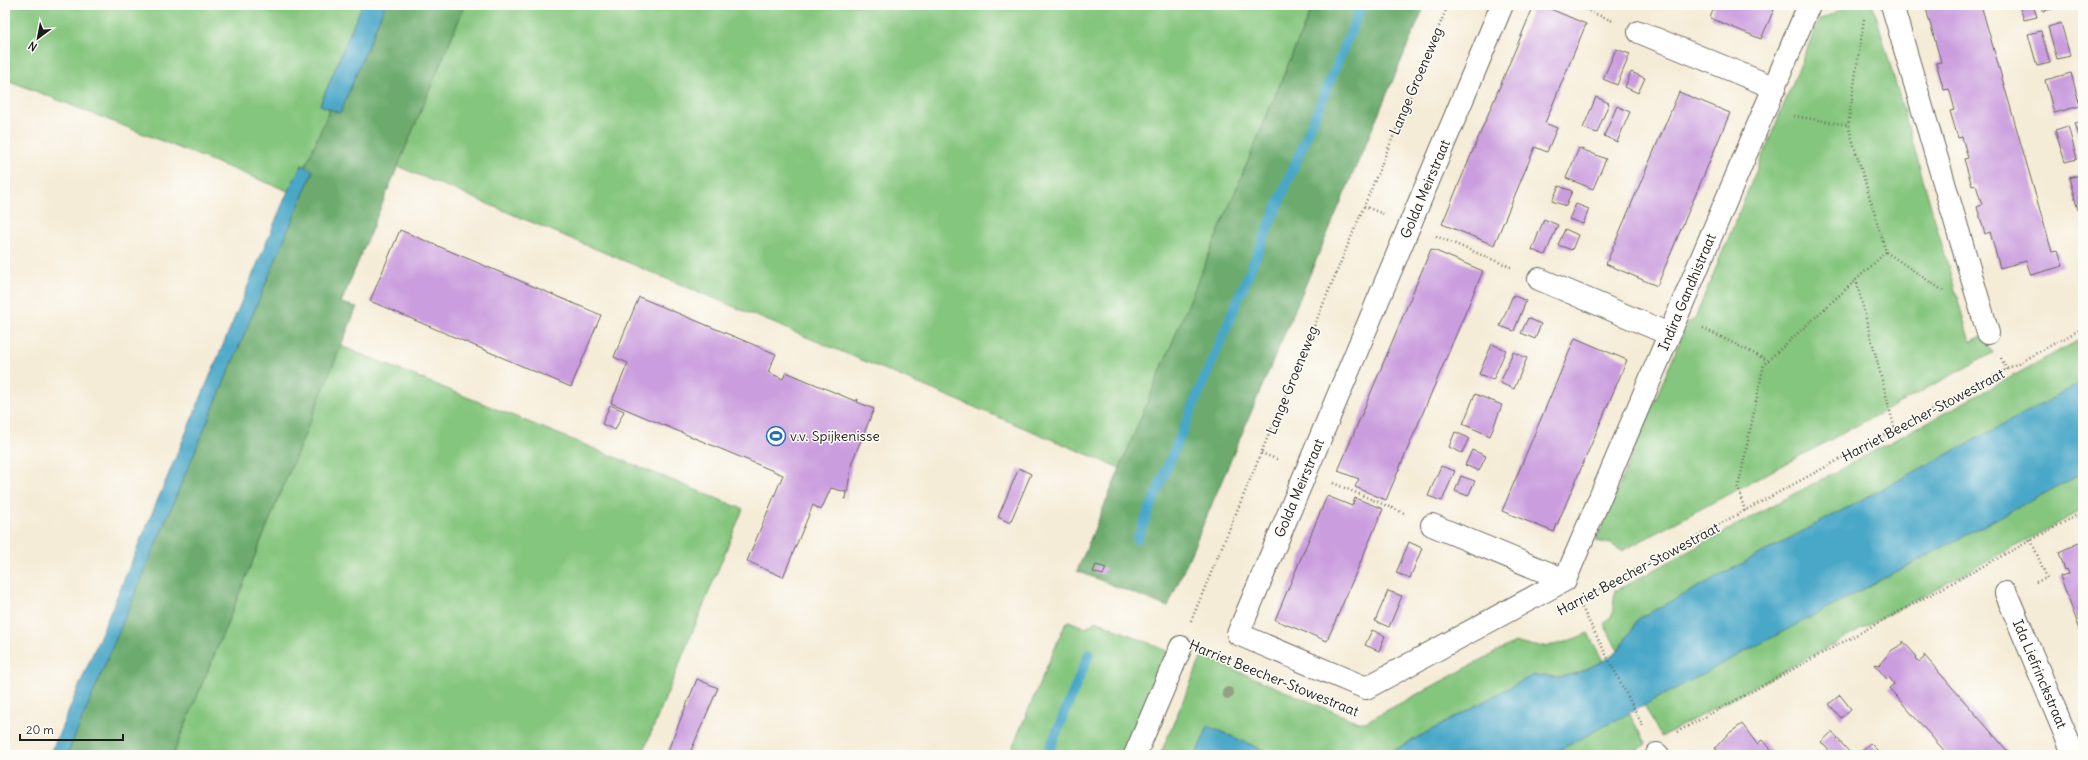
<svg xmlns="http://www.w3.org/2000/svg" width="2088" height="760" font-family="Delius,sans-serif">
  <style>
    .green { fill: #85c67e; stroke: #50714d }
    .forest { fill: #6cab6d; stroke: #446444 }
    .water { fill: #4aa7c8; stroke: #336272 }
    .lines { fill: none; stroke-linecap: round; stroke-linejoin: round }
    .stream { stroke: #4aa7c8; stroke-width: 10 }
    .building { fill: #ca9dde }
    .minor-casing { stroke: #68655d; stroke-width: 24 }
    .path { stroke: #68655d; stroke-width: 2.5; stroke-dasharray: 1 3; stroke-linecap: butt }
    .minor { stroke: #fff; stroke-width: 22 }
    .tree { fill: #959f86 }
    .labels { text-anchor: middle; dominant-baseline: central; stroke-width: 3; stroke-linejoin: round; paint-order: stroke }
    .street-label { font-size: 14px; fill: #1c1c1c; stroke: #fdfcf7 }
    .poi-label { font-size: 14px; fill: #1c1c1c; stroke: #fdfcf7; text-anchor: start }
  </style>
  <rect width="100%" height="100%" fill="#fdfcf7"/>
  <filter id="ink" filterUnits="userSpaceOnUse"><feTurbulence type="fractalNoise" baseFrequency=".025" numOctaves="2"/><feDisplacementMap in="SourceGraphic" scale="8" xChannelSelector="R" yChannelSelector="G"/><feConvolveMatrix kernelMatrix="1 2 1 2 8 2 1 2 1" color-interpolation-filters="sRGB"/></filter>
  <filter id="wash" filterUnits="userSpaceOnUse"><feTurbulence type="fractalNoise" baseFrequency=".012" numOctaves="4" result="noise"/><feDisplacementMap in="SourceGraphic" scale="16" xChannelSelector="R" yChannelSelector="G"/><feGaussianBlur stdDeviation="0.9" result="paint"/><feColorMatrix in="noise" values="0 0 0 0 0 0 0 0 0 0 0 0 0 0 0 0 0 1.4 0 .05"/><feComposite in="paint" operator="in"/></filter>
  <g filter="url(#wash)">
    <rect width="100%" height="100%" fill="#f5ecd7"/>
    <!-- green -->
    <path class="green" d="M5 5H362L320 105 330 109 305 167 302 166 288 191 5 79Z
      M465 5H1313L1120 468 397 166Z
      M1851 5H1873L1970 342 1984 335 1993 353 1622 551 1611 544 1596 541 1687 324 1695 318 1819 20Z
      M2083 338V382L1638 619 1618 651 1604 624 1612 615 1615 591Z
      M341 346 743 509 642 755H173Z
      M2083 473V510L1661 737 1644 705Z
      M1069 621 1086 628 1096 621 1168 651 1125 755H1009L1065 624Z
      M1588 633 1603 661C1574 675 1566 679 1533 675L1385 755H1274L1208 726 1196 755H1160L1202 656 1358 722H1365L1515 642C1542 651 1563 644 1588 633Z
      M1629 713 1646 745 1628 755H1550Z"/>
    <!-- forest -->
    <path class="forest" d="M385 5H465L341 303 357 307 173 755H67L313 171 305 167 330 109 340 113Z
      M1313 5H1425L1168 607 1077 571Z"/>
    <!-- water -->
    <path class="water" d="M362 5H385L340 113 320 105Z
      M302 165 313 171 67 755H50L288 191Z
      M2083 382V473L1550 755H1385L1533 675 1557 678 1578 673 1603 661 1618 651 1638 619Z
      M1208 726 1274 755H1196Z"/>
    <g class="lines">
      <!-- stream -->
      <path class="stream" d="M1137 539 1362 5
        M1047 755 1089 654"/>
    </g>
    <g id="blocks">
      <!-- building -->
      <path class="building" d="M1534 5H1541L1586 24 1545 123 1557 128 1547 152 1535 147 1494 245 1442 224Z
        M1715 5H1776L1761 39 1710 18Z
        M1925 5H1981L2052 252 2058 251 2063 266 2031 275 2026 261 2000 268 1990 232 1985 234 1977 207 1982 205 1976 185 1972 186 1964 159 1968 158 1962 137 1958 138 1950 111 1955 110 1952 99 1949 89 1944 90 1936 63 1941 62Z
        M2019 5H2033L2037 17 2024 20Z
        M2042 5H2056V8L2043 11Z
        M2061 23 2070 56 2057 59 2048 27Z
        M2041 31 2050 63 2037 66 2028 34Z
        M1616 49 1630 54 1617 85 1603 79Z
        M1631 72 1645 78 1638 93 1625 87Z
        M2071 73 2080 106 2054 113 2045 80Z
        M1679 92 1730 113 1657 286 1606 264Z
        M1596 97 1609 103 1597 133 1583 128Z
        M1617 106 1630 112 1617 142 1604 136Z
        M2083 121V149L2075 123Z
        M2068 126 2077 159 2065 162 2055 130Z
        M1579 148 1606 159 1593 189 1566 178Z
        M2082 174 2083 209 2078 210 2069 178Z
        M1559 186 1572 191 1566 206 1552 201Z
        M1576 204 1589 209 1583 224 1569 219Z
        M1544 219 1558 225 1545 255 1532 250Z
        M1565 229 1578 235 1572 250 1558 245Z
        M400 230 601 315 571 387 370 301Z
        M1431 249 1483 271 1386 500 1355 487 1359 479 1338 471Z
        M1513 295 1526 301 1514 331 1500 326Z
        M639 297 776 354 768 372 783 379 786 372 855 401 858 399 857 402 874 409 852 462 846 499H845L846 492 831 488 821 510 813 505 783 577 747 561 783 475 611 403 628 363 614 357Z
        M1528 318 1541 324 1535 339 1521 333Z
        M1575 338 1627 360 1554 532 1502 511Z
        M1492 344 1506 350 1493 380 1479 374Z
        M1513 352 1527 358 1514 389 1500 383Z
        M1475 394 1502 405 1490 436 1463 424Z
        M610 405 624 411 615 430 602 424Z
        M1455 432 1469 438 1462 453 1449 447Z
        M1472 450 1486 456 1479 471 1465 465Z
        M1441 466 1455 471 1442 501 1428 496Z
        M1019 468 1031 474 1010 523 998 517Z
        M1461 476 1475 481 1468 496 1455 491Z
        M1327 496 1352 506 1355 498 1383 509 1327 641 1275 620Z
        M2083 541V638L2060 576 2069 574 2067 569 2065 570 2059 552Z
        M1409 542 1422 548 1410 578 1396 573Z
        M1096 565 1106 568 1103 575 1093 572Z
        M1388 591 1402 596 1389 627 1375 621Z
        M1372 630 1385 636 1379 651 1365 645Z
        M1903 641 1917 657 1916 658 1919 662 1924 658V655L2011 755H1948L1889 688 1894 684 1889 677 1887 679 1874 664 1879 665 1892 650 1903 644Z
        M697 679 718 688 689 755H666Z
        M1840 695 1851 709 1841 718 1829 704Z
        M1742 724 1757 744 1762 740 1775 755H1721L1715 748 1728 734Z
        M1832 732 1843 745 1852 755H1833L1821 742Z
        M1870 743 1882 755H1862L1860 752Z"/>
    </g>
  </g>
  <g filter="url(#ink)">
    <use href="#blocks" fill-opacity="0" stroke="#68655d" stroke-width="1"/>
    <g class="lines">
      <!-- minor casing -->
      <g class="minor-casing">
        <path id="minor" d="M1502 5 1238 634 1366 688 1565 580
          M1892 5 1988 333
          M1639 32 1775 88
          M1539 279 1669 334
          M1432 525 1565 580
          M1565 580 1809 5
          M2006 593 2074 755
          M1657 754 1658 755
          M1135 755 1181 647"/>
      </g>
      <!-- path -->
      <path class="path" d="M1574 5 1613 21
        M1864 19 1848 125 1886 252 1856 280 1895 430
        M1794 116 1848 125
        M1364 206 1383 214
        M1436 236 1513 268
        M1886 252 1945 292
        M1703 328 1767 360
        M2001 358 2007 370
        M1261 453 1279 460
        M1333 483 1406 514
        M1745 511 1738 488 1764 364 1856 280
        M2031 540 2047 578 2033 583
        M1592 593 2083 328
        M1580 604 1644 728
        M1191 621 1448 5
        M1677 732 2083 512"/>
      <!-- minor -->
      <use href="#minor" class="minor"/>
    </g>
    <!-- trees -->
    <circle class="tree" cx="1228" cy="693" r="6"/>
  </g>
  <!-- icons -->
  <defs>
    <g id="stadium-ring" transform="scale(1)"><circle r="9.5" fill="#fdfcf7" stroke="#1f6fb2" stroke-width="1.5"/><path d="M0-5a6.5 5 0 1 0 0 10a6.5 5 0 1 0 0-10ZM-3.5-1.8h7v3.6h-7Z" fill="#1f6fb2"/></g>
  </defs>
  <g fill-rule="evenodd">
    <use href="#stadium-ring" x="776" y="436"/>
  </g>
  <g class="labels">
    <!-- street labels -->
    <g class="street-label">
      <text transform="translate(1416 81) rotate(-67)">Lange Groeneweg</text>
      <text transform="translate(1425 189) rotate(-67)">Golda Meirstraat</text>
      <text transform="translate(1687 292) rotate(-67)">Indira Gandhistraat</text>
      <text transform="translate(1292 380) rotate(-68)">Lange Groeneweg</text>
      <text transform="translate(1923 415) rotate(-28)">Harriet Beecher-Stowestraat</text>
      <text transform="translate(1299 488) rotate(-67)">Golda Meirstraat</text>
      <text transform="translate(1638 569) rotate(-28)">Harriet Beecher-Stowestraat</text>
      <text transform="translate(2040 674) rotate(67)">Ida Liefrinckstraat</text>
      <text transform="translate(1274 678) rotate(22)">Harriet Beecher-Stowestraat</text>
    </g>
    <!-- poi labels -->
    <g class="poi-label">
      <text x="790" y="436">v.v. Spijkenisse</text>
    </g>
  </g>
  <!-- margin -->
  <rect width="2088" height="760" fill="none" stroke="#fdfcf7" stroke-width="20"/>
  <!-- north arrow -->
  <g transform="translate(38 38) rotate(212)" stroke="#fdfcf7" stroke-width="3" paint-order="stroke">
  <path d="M0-3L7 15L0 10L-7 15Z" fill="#1c1c1c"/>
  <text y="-6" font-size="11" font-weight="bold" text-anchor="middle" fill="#1c1c1c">N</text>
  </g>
  <!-- scale -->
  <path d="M20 734v6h103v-6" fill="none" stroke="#1c1c1c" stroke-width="2"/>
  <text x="26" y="734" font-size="12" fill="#1c1c1c" stroke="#fdfcf7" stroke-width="3" paint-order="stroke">20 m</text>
</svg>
